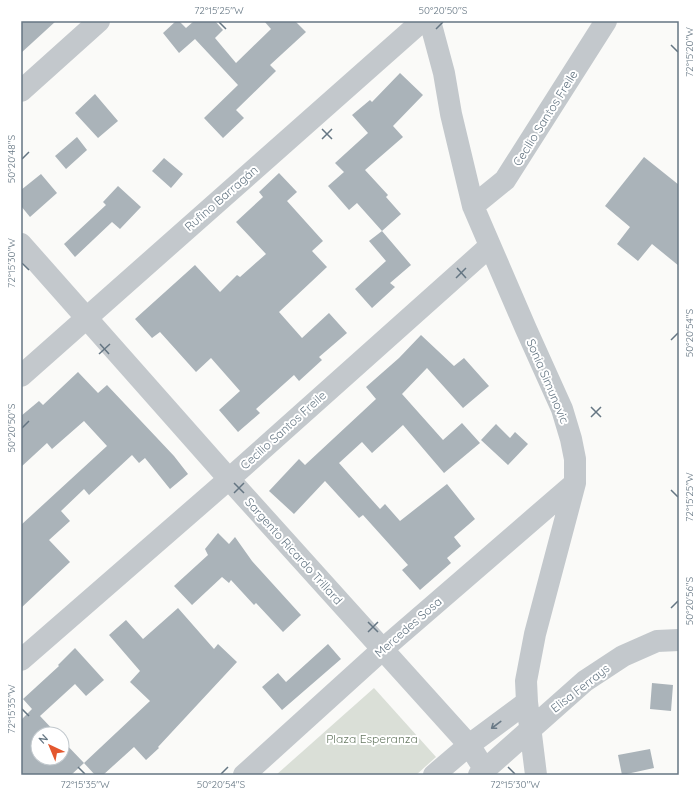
<svg xmlns="http://www.w3.org/2000/svg" width="700" height="796" font-family="Quicksand,sans-serif">
  <style>
    .green { fill: #dadfd7 }
    .building { fill: #aab3b9 }
    .lines { fill: none; stroke-linecap: round; stroke-linejoin: round }
    .minor { stroke: #c3c8cc; stroke-width: 22 }
    .oneway { stroke: #6a7a87 }
    .ticks { fill: none; stroke: #657683; stroke-width: 1.5 }
    .labels { text-anchor: middle; dominant-baseline: central; stroke-width: 4; stroke-linejoin: round; paint-order: stroke }
    .street-label { font-size: 12px; fill: #657683; stroke: #fff }
    .park-label { font-size: 12px; fill: #687a64; stroke: #fff }
    .neatline { fill: none; stroke: #657683; stroke-width: 1.5 }
    .ticks-label { font-size: 10px; text-anchor: middle; fill: #657683 }
  </style>
  <rect width="100%" height="100%" fill="#fafaf8"/>
  <!-- green -->
  <path class="green" d="M374 688 436 757 416 775H276Z"/>
  <!-- building -->
  <path class="building" d="M21 21H56L21 53Z
    M176 21H179L186 28 194 21H215L223 30 215 38 236 63 271 29 264 21H295L306 32 270 65 276 71 236 110 244 118 223 138 204 118 238 85 195 39 179 53 163 33Z
    M400 73 423 95 393 126 403 137 365 170 388 195 386 197 401 214 382 231 357 203 349 210 328 186 344 172 335 163 368 133 352 115 370 100 372 102Z
    M95 94 118 121 98 138 75 113Z
    M77 137 87 150 66 169 55 156Z
    M644 157 679 185V266L652 244 638 261 617 244 630 227 605 206Z
    M164 158 183 174 171 188 152 171Z
    M279 173 297 192 287 201 323 241 312 251 327 267 279 312 302 338 329 313 347 333 319 357 322 360 299 381 294 375 256 409 260 413 238 432 219 410 240 391 211 358 196 372 160 332 152 338 135 319 195 265 220 292 237 275 240 277 266 254 236 222 263 197 259 192Z
    M41 174 57 193 30 217 21 206V190Z
    M118 186 141 207 120 229 112 222 75 257 64 244 106 205 103 202Z
    M382 231 411 265 390 283 395 287 372 308 355 289 386 261 369 241Z
    M421 335 454 366 464 358 489 386 463 408 427 368 402 394 443 440 462 423 480 443 444 473 403 425 372 453 362 442 339 463 380 509 385 504 400 521 447 484 475 519 454 537 461 546 447 558 451 563 420 590 402 570 408 565 363 515 359 518 325 481 294 514 269 491 299 459 305 465 376 399 366 387 399 358Z
    M78 372 98 393 107 385 174 456 188 474 170 489 145 458 139 463 132 455 89 495 84 489 61 511 70 521 49 540 70 562 21 608V525L107 446 84 421 52 449 47 443 21 467V416L39 401 43 405Z
    M496 424 510 438 515 432 528 444 508 465 481 440Z
    M218 533 229 544 235 537 252 561 301 615 283 632 256 603 254 605 231 580 229 583 222 577 192 605 174 586 208 555 205 549Z
    M178 608 214 649 218 644 237 662 158 747 159 748 146 760 134 747 103 775H95L84 763 150 701 130 682 140 671 109 635 126 620 143 639Z
    M328 644 341 659 282 710 262 687 278 673 286 682Z
    M75 648 104 680 86 696 75 684 40 716 57 734H38V758H62V740L84 763 71 775H21V720L32 709 23 699 59 666 58 665Z
    M652 683 673 685 671 711 650 709Z
    M650 749 654 768 622 775 618 755Z"/>
  <g class="lines">
    <!-- minor -->
    <path class="minor" d="M430 21 444 73 451 114 473 206 526 329 562 409 571 439 575 459V483L535 634 526 681 527 702 536 775
      M21 91 99 21
      M473 206 505 180 606 21
      M21 244 229 479 469 745 485 770
      M21 376 422 21
      M21 660 229 479 490 246
      M244 775 383 649 575 483
      M434 775 469 745 527 702
      M479 775 585 681 623 656 657 641 679 640"/>
  </g>
  <!-- one-way arrows -->
  <defs><path id="oneway-shaft" d="M-6 0H5M1.5-3L5.5 0L1.5 3" fill="none" stroke-width="1.6" stroke-linecap="round" stroke-linejoin="round"/></defs>
  <use class="oneway" href="#oneway-shaft" transform="translate(496 725) rotate(143)"/>
  <!-- ticks -->
  <path class="ticks" d="M219 22 226 29M436 29 443 22M671 45 678 52M322 129 332 139M322 139 332 129M22 159 29 152M22 263 29 270M457 268 466 278M456 278 466 268M671 340 678 333M100 344 109 354M99 354 110 344M591 407 601 417M591 417 601 407M22 428 29 421M234 483 244 493M671 490 678 497M234 493 244 483M671 608 678 601M368 622 378 632M368 632 378 622M22 709 29 716M78 767 85 774M508 767 515 774M221 774 228 767"/>
  <g class="labels">
    <!-- street labels -->
    <g class="street-label">
      <text transform="translate(545 118) rotate(-58)">Cecilio Santos Freile</text>
      <text transform="translate(221 198) rotate(-41)">Rufino Barragán</text>
      <text transform="translate(548 381) rotate(67)">Sonia Simunovic</text>
      <text transform="translate(283 430) rotate(-42)">Cecilio Santos Freile</text>
      <text transform="translate(294 551) rotate(48)">Sargento Ricardo Trillard</text>
      <text transform="translate(408 627) rotate(-41)">Mercedes Sosa</text>
      <text transform="translate(580 688) rotate(-38)">Elisa Ferrays</text>
    </g>
    <!-- park labels -->
    <g class="park-label">
      <text x="372" y="738">Plaza Esperanza</text>
    </g>
  </g>
  <!-- border -->
  <rect width="700" height="796" fill="none" stroke="#ffffff" stroke-width="44"/>
  <!-- north arrow -->
  <g transform="translate(50 746) rotate(316)"><circle r="19" fill="#ffffff" stroke="#c1c8cd"/>
  <path d="M0-3L7 15L0 10L-7 15Z" fill="#e4572e"/>
  <text y="-6" font-size="11" font-weight="bold" text-anchor="middle" fill="#657683">N</text>
  </g>
  <rect x="22" y="22" width="656" height="752" class="neatline"/>
  <g class="ticks-label">
    <text x="219" y="14">72°15'25"W</text>
    <text x="443" y="14">50°20'50"S</text>
    <text transform="translate(689 52) rotate(-90)" y="4">72°15'20"W</text>
    <text transform="translate(11 159) rotate(-90)" y="4">50°20'48"S</text>
    <text transform="translate(11 263) rotate(-90)" y="4">72°15'30"W</text>
    <text transform="translate(689 333) rotate(-90)" y="4">50°20'54"S</text>
    <text transform="translate(11 428) rotate(-90)" y="4">50°20'50"S</text>
    <text transform="translate(689 497) rotate(-90)" y="4">72°15'25"W</text>
    <text transform="translate(689 601) rotate(-90)" y="4">50°20'56"S</text>
    <text transform="translate(11 709) rotate(-90)" y="4">72°15'35"W</text>
    <text x="85" y="788">72°15'35"W</text>
    <text x="221" y="788">50°20'54"S</text>
    <text x="515" y="788">72°15'30"W</text>
  </g>
</svg>
